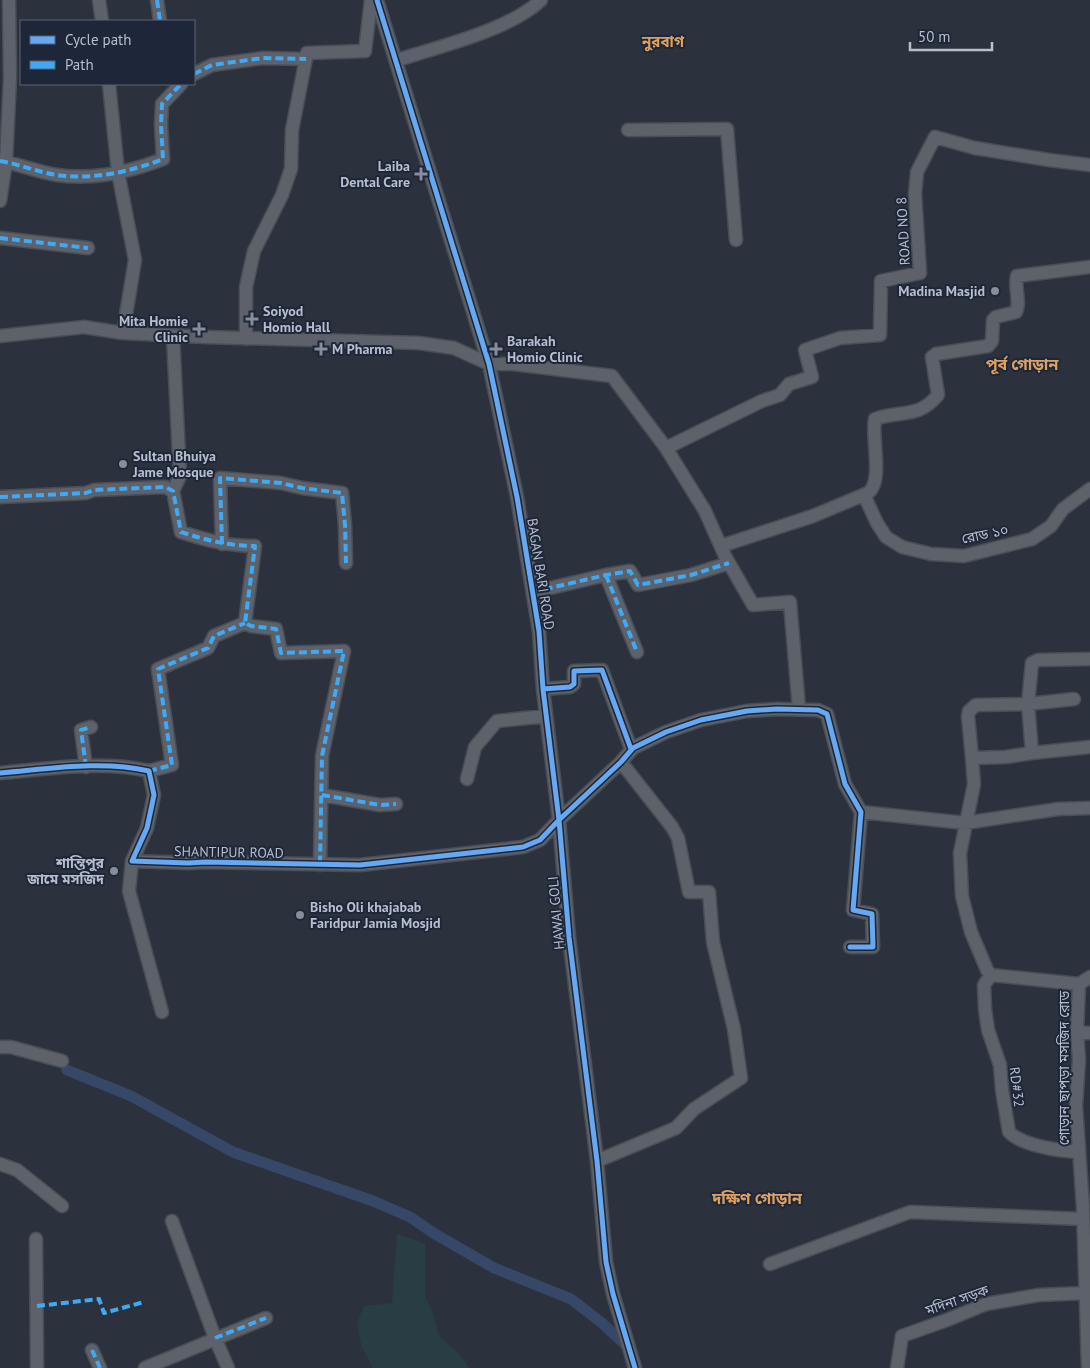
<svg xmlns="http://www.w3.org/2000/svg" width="1090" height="1368" font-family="'PT Sans','Noto Sans Bengali',sans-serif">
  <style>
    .green { fill: #283d44 }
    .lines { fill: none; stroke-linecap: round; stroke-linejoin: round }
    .canal { stroke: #364768; stroke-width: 11 }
    .street-casing { stroke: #494d55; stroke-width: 15 }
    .street { stroke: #5c616a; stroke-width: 12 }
    .quiet { stroke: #3fa9f5; stroke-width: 4; stroke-dasharray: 8 4; stroke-linecap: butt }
    .cycleway-casing { stroke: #1e2739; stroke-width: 8 }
    .cycleway { stroke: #66a8f1; stroke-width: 5 }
    .poi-dot { fill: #868d9b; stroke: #1e2739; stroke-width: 2 }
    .labels { text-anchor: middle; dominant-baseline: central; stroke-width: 4; stroke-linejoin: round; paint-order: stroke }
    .poi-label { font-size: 14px; font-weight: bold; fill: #b7becd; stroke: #1e2739; text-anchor: start }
    .street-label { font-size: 14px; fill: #b7becd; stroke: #1e2739 }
    .neighbourhood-label { font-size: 15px; font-weight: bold; fill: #dea161; stroke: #1e2739 }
    .quarter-label { font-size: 16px; font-weight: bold; fill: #dea161; stroke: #1e2739 }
  </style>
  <rect width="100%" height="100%" fill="#2c323d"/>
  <!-- green -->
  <path class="green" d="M397 1234 425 1244V1296L433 1313 439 1336 460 1355 469 1368H373L361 1345 357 1322 364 1306 392 1303Z"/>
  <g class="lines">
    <!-- canal -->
    <path class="canal" d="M67 1070 131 1096 233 1152 373 1201 410 1217 435 1234 494 1268 571 1299 602 1323 632 1351"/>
    <!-- street casing -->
    <g class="street-casing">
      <path id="street" d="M99 0 102 21
        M157 0 160 21
        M377 0 489 364 517 497 539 631 543 689 559 820 569 937 597 1161 606 1262 613 1294 635 1368
        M397 60C438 47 510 30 541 0
        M194 74 212 65 263 58 306 59
        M109 84 118 172 135 260 123 333
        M628 130 727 129 736 240
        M0 161C19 164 37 172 57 175 92 180 130 172 163 159L161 125 162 104 181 84
        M0 201 6 162 10 78 9 0
        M0 238 88 248
        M0 336 84 327 123 333 206 337 419 343 454 348 489 364H513L612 376 666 448 705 511 725 556 753 605 790 602 799 709
        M173 336 180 476 173 491
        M246 339V287L254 251 282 195 291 169 292 130 307 53 365 51 371 0
        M666 448 762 401 780 395 789 384 812 377 805 350 840 338 880 335 881 281 920 273 915 194 917 172 935 137 975 148 1049 160 1090 165
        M864 495 877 523 886 537 902 547 931 554 964 556 1032 539 1051 526 1063 509 1090 489
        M0 497 86 493 94 490 165 487 173 491 181 532C206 540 228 546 255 546L245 623 251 626 276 629 281 653 344 651 322 756 320 865
        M222 544 220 478 281 483 302 488 342 493 345 525 346 563
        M721 546 813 516 868 493C884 481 871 439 875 419 901 410 918 419 938 395L932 357 936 354 988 346 992 341 993 320 996 317 1016 312C1021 302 1014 288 1017 276L1090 267
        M606 575 637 652
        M533 592 606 575 630 571 638 585 691 575 729 563
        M543 689 570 687 574 684V671L602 670 631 749
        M1032 753 1090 747
        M972 758 968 716 969 711 976 705 1028 704 1074 699
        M86 767 81 730 91 727
        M149 771 172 765 158 669 208 648 214 636 245 623
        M0 773C49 769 101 760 149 771L154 795 147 828 132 861 188 863 206 862 360 865 523 847 540 840 559 820 621 762 633 748 666 732 701 720 747 711 777 709 818 710 827 714 845 784 861 812 853 910 872 914 873 947H850
        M467 779 475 747 497 721 546 716
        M322 795 380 805 396 804
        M861 812 965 823 1058 809 1090 808
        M132 861 129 891 162 1012
        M991 975 984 985 985 1009 988 1030 1000 1065 1002 1090 1009 1132C1022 1146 1061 1151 1079 1152
        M1079 984 1090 977
        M1077 1032 1090 1033
        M0 1047H11L62 1061
        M597 1161 676 1128 694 1109 741 1078 734 1029 713 942 709 892H689L678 838 672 827 621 762
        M0 1164 17 1170 62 1206
        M172 1221 215 1338 228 1368
        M36 1239 37 1368
        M770 1264 910 1212 1083 1219
        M92 1350 100 1368
        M145 1368 266 1318
        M897 1368 902 1336 947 1320 986 1304 1039 1295 1086 1293
        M1088 1368 1083 1207 1076 1106 1079 1059 1077 1032 1079 984 991 975 987 970 971 932 962 896 960 853 974 784 972 758 1006 757 1032 753 1028 704 1032 663 1038 660 1090 659"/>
    </g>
    <!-- street -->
    <use href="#street" class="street"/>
    <!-- quiet -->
    <path class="quiet" d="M157 0 160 21
      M194 74 212 65 263 58 306 59
      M0 161C19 164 37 172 57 175 92 180 130 172 163 159L161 125 162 104 181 84
      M0 238 88 248
      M0 497 86 493 94 490 165 487 173 491 181 532C206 540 228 546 255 546L245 623 251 626 276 629 281 653 344 651 322 756 320 865
      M222 544 220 478 281 483 302 488 342 493 345 525 346 563
      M606 575 637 652
      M533 592 606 575 630 571 638 585 691 575 729 563
      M86 767 81 730 91 727
      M149 771 172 765 158 669 208 648 214 636 245 623
      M322 795 380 805 396 804
      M37 1306 99 1299 104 1313 144 1302
      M215 1338 266 1318
      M92 1350 100 1368"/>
    <!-- cycleway casing -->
    <g class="cycleway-casing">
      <path id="cycleway" d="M377 0 489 364 517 497 539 631 543 689 559 820 569 937 597 1161 606 1262 613 1294 635 1368
        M543 689 570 687 574 684V671L602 670 631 749
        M0 773C49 769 101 760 149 771L154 795 147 828 132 861 188 863 206 862 360 865 523 847 540 840 559 820 621 762 633 748 666 732 701 720 747 711 777 709 818 710 827 714 845 784 861 812 853 910 872 914 873 947H850"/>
    </g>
    <!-- cycleway -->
    <use href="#cycleway" class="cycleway"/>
  </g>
  <!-- markers -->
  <g class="poi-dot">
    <path d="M418.5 166.5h5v5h5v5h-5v5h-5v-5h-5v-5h5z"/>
    <circle cx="995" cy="291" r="5"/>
    <path d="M249.5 311.5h5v5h5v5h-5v5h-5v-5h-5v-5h5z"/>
    <path d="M196.5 321.5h5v5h5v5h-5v5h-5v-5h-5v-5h5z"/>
    <path d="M318.5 341.5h5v5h5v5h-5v5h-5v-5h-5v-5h5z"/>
    <path d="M493.5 341.5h5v5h5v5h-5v5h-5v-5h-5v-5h5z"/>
    <circle cx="123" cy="464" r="5"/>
    <circle cx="114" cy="871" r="5"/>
    <circle cx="300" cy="915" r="5"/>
  </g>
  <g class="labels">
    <!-- poi labels -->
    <g class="poi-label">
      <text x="410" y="166" text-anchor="end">Laiba<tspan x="410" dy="16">Dental Care</tspan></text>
      <text x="985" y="291" text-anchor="end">Madina Masjid</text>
      <text x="263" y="311">Soiyod<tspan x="263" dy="16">Homio Hall</tspan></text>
      <text x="188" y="321" text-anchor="end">Mita Homie<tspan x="188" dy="16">Clinic</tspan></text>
      <text x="507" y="341">Barakah<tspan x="507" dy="16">Homio Clinic</tspan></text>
      <text x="332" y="349">M Pharma</text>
      <text x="133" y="456">Sultan Bhuiya<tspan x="133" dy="16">Jame Mosque</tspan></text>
      <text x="104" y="863" text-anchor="end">শান্তিপুর<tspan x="104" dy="16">জামে মসজিদ</tspan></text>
      <text x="310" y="907">Bisho Oli khajabab<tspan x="310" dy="16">Faridpur Jamia Mosjid</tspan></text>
    </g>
    <!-- street labels -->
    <g class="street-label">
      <text transform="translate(903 231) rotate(-93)">ROAD NO 8</text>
      <text transform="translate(985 534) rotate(-12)">রোড ১০</text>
      <text transform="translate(541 574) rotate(81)">BAGAN BARI ROAD</text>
      <text transform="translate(229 852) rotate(1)">SHANTIPUR ROAD</text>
      <text transform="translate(556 913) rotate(-95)">HAWAI GOLI</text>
      <text transform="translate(1064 1068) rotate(-90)">গোড়ান ছাপড়া মসজিদ রোড</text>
      <text transform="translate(1017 1087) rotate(83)">RD#32</text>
      <text transform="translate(957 1300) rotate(-19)">মদিনা সড়ক</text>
    </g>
    <!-- neighbourhood labels -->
    <g class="neighbourhood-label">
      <text x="663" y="41">নুরবাগ</text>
    </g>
    <!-- quarter labels -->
    <g class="quarter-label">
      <text x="1022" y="364">পূর্ব গোড়ান</text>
      <text x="757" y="1198">দক্ষিণ গোড়ান</text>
    </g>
  </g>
  <!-- legend -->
  <rect x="20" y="20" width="175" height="65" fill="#1e2739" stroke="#5b6374"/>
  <rect x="30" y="36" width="25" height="8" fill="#66a8f1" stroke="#5b6374"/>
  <text x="65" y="45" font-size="15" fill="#b7becd">Cycle path</text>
  <rect x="30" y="61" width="25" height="8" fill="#3fa9f5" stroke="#5b6374"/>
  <text x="65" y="70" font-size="15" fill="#b7becd">Path</text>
  <!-- scale -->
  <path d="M910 42v8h82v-8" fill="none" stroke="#b7becd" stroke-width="2.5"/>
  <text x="918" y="42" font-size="15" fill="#b7becd" stroke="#1e2739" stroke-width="4" paint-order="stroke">50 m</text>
</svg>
